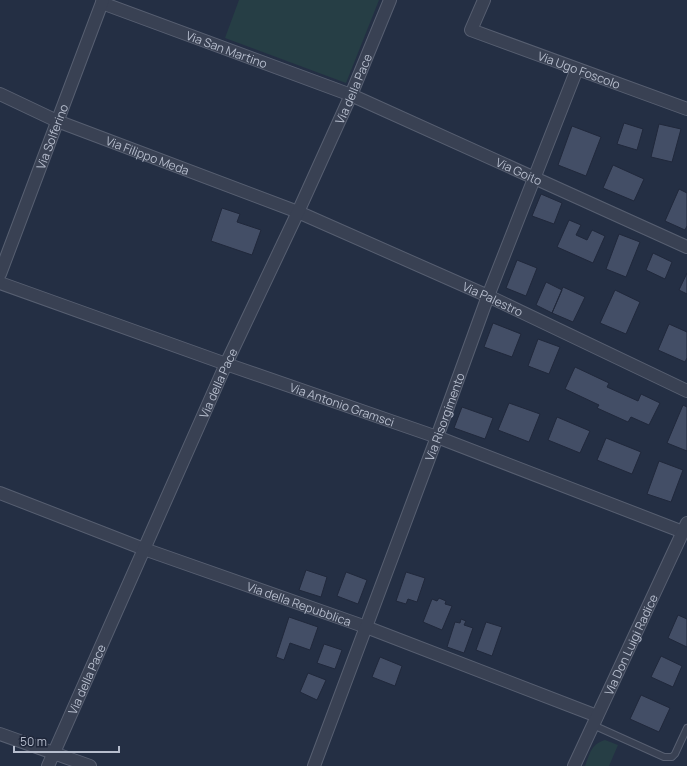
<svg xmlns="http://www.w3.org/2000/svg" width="687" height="766" font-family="Manrope,sans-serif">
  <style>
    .green { fill: #263e45 }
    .building { fill: #434e66; stroke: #20283b }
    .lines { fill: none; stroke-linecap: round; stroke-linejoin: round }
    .service-casing { stroke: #575f71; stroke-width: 8 }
    .minor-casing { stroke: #575f71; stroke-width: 14 }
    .service { stroke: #394153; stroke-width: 6 }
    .minor { stroke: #394153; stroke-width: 12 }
    .labels { text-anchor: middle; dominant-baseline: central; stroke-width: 3.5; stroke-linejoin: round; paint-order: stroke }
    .street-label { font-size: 12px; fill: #b6bdcd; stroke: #1e2639 }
  </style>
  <rect width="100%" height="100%" fill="#242f44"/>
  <!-- green -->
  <path class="green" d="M239 0H379L346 83 225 38Z
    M605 740 618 745 609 766H585C590 754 591 744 605 740Z"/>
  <!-- building -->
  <path class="building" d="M624 123 643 129 637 150 617 144Z
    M659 124 681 129 672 162 651 157Z
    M572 126 601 137 586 176 558 165Z
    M613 165 644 179 634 201 603 188Z
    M679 189 687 193V226L685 230 665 221Z
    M541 194 562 203 554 224 532 216Z
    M222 208 240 214 237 222 261 230 252 255 211 241Z
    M569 220 581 225 576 235 587 240 592 230 605 236 593 263 557 247Z
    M619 234 640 242 626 277 606 269Z
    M653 253 672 262 665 279 646 270Z
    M517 260 537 268 526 296 506 288Z
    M687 273V294L679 290Z
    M546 282 562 290 552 313 536 305Z
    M563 287 585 297 573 322 552 313Z
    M615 290 640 302 626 334 600 323Z
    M493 323 521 334 512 357 484 347Z
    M669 324 687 332V358L685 362 658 350Z
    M538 339 560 347 549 374 528 366Z
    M575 367 609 383 607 387 638 401 641 394 660 403 649 425 631 417 628 422 597 408 599 405 565 389Z
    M509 403 540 414 529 442 498 430Z
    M683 405 687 407V451L667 443Z
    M462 407 493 418 485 439 454 428Z
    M557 417 590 431 580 453 548 440Z
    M606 438 641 452 632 474 597 460Z
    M659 461 683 470 671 502 647 494Z
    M306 570 327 577 321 597 299 590Z
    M346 572 367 580 358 604 337 596Z
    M406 572 425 578 417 602 408 599 406 604 396 601Z
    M439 598 446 601 445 604 452 606 442 630 423 622 432 599 437 601Z
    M678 615 687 619V647L668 638Z
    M289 617 318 627 310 650 290 643 284 660 276 657Z
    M461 619 466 621 464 625 473 628 464 653 447 647 455 622 460 623Z
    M486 622 502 627 492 656 476 650Z
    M324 644 342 650 335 669 317 663Z
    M661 656 682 666 673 687 651 677Z
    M380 657 402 666 395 686 372 677Z
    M308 673 326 680 317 700 300 692Z
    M641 695 670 708 659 732 630 719Z"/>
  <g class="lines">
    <!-- service casing -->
    <g class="service-casing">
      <path id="service" d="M593 725 664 757H672L675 754 687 728"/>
    </g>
    <!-- minor casing -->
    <g class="minor-casing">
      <g id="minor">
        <path id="s1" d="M484 0 471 30 687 109"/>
        <path id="s2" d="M102 3 351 95 687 247"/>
        <path id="s3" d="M0 94 57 121 298 212 488 296 687 391"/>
        <path id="s4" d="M0 274 103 0"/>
        <path id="s5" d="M0 283 226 364 437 437 683 532"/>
        <path id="s6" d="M0 493 144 549 366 627 597 716"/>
        <path d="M0 734 90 766"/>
        <path id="s7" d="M48 766 226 364 298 212 351 95 390 0"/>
        <path id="s8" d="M314 766 437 437 488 296 577 69"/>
        <path id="s9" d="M574 766 687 523"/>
      </g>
    </g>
    <!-- service -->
    <use href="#service" class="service"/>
    <!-- minor -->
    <use href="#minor" class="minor"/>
  </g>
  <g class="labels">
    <!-- street labels -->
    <g class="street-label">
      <text stroke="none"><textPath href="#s2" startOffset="133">Via San Martino</textPath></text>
      <text stroke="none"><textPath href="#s1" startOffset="148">Via Ugo Foscolo</textPath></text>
      <text stroke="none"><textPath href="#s7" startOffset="743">Via della Pace</textPath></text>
      <text stroke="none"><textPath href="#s4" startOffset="147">Via Solferino</textPath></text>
      <text stroke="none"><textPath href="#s3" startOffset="160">Via Filippo Meda</textPath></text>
      <text stroke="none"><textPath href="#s2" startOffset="450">Via Goito</textPath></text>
      <text stroke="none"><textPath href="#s3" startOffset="534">Via Palestro</textPath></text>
      <text stroke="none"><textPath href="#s7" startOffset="419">Via della Pace</textPath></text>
      <text stroke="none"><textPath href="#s5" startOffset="363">Via Antonio Gramsci</textPath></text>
      <text stroke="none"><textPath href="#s8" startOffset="373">Via Risorgimento</textPath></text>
      <text stroke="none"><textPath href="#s6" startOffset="319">Via della Repubblica</textPath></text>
      <text stroke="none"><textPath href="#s9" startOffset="134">Via Don Luigi Radice</textPath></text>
      <text stroke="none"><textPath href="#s7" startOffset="95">Via della Pace</textPath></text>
    </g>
  </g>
  <!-- scale -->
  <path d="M14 746v6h105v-6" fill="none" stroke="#b6bdcd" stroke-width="2"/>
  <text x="20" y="746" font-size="12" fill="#b6bdcd" stroke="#1e2639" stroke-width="3" paint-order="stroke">50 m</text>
</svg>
